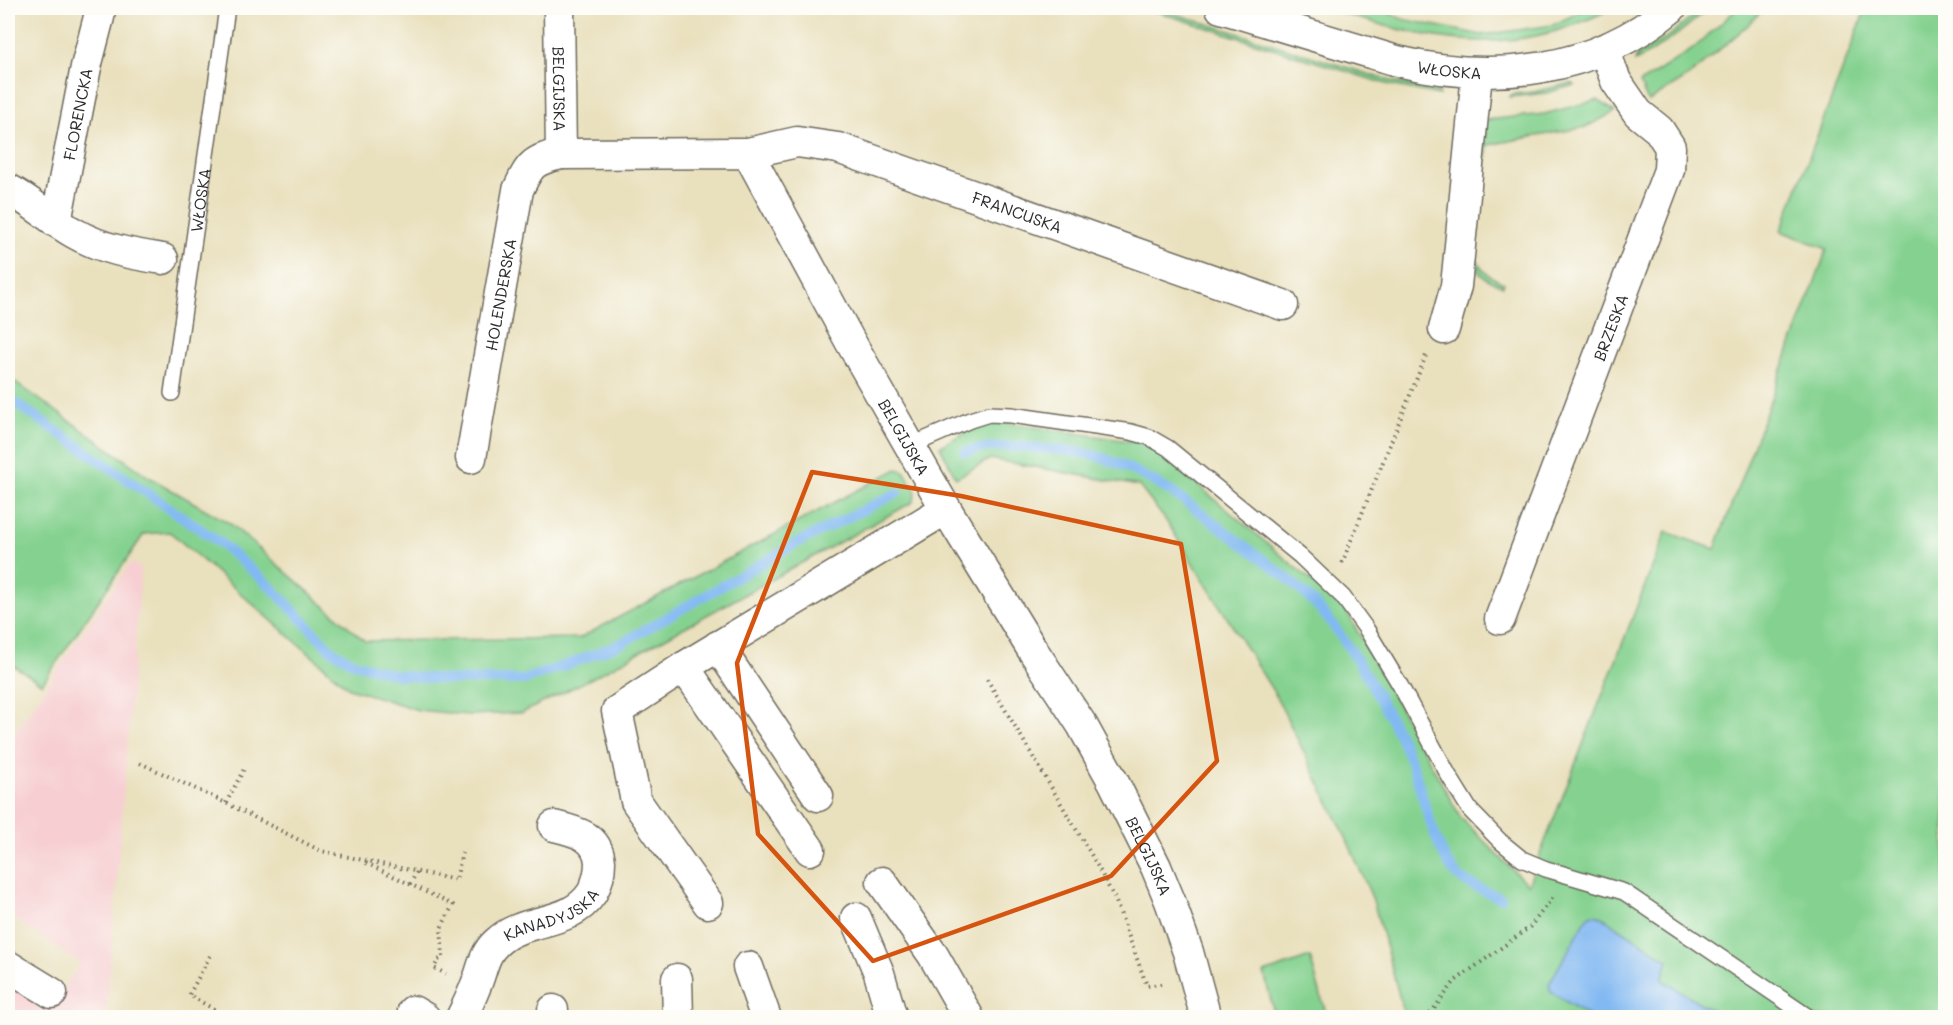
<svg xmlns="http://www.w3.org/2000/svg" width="1953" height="1025" font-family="Mali,sans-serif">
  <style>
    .built { fill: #f7cfd2 }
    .green { fill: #85d290; stroke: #587e5e; stroke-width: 1.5 }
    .water { fill: #83b9f2; stroke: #57728e; stroke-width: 1.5 }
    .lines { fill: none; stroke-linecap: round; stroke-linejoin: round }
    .stream { stroke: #83b9f2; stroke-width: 10 }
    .service-casing { stroke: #6e6a5e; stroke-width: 18 }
    .minor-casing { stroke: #6e6a5e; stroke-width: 33 }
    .path { stroke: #6e6a5e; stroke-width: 4; stroke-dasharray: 1.5 4.5; stroke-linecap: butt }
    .service { stroke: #fff; stroke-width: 15 }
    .minor { stroke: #fff; stroke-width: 30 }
    .marked { fill: none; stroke: #d5540f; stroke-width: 4.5; stroke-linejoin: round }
    .labels { text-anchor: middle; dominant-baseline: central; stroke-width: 4.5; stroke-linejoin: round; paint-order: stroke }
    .street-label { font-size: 16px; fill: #2b2b2b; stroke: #fdfcf7 }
  </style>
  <rect width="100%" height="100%" fill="#fdfcf7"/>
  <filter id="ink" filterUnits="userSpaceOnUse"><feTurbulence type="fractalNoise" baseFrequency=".0167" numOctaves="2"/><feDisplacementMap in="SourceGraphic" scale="12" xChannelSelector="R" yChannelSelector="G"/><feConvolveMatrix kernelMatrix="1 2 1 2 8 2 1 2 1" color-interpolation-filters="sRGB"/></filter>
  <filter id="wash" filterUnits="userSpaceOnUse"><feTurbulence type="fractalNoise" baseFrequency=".008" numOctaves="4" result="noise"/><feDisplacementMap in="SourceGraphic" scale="24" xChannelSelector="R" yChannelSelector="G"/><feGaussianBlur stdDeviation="1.35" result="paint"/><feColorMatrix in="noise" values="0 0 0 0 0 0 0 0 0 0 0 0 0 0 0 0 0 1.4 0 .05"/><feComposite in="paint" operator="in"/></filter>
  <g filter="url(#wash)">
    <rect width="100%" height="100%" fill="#e9e0bd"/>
    <!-- built -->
    <path class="built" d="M131 562 141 569 106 1017H8V981L50 1008 80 963 8 915V743Z"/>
    <!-- green -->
    <path class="green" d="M1145 8H1157L1387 80 1437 91 1439 95 1386 84Z
      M1324 8H1379L1402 19 1482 35 1553 25 1588 8H1613C1506 62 1432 41 1324 8Z
      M1703 8H1709C1686 28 1663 47 1635 61L1637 55 1669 36Z
      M1738 8H1764L1747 26 1689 76 1648 102 1640 83 1693 49Z
      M1866 8H1945V1017H1405L1373 900 1344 833 1275 694 1167 522 1139 486 990 459 956 478 940 446 988 420 1149 444 1345 609 1461 818 1528 885 1666 532 1715 549 1827 249 1781 231Z
      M1571 83 1575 85 1546 93 1510 97 1512 94 1534 92Z
      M1598 100 1615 112 1586 127 1488 145 1473 248C1477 267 1486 276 1504 283L1503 286C1485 280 1476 274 1471 255L1487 120 1544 114Z
      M8 377 149 477 231 524 365 641 580 638 897 469 904 471 916 492 913 502 592 678 522 713 468 715 418 710 349 688 170 532 144 534 42 684 8 662Z
      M1310 957 1327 1017H1275L1264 973Z"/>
    <!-- water -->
    <path class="water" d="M1592 914 1599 915 1668 960 1662 980 1723 1017H1590L1551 992 1549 984 1587 918Z"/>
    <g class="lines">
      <!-- stream -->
      <path class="stream" d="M8 398 219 542 270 586 331 650 354 663 397 675 450 680H523L572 663 622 643 797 543 897 493
        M965 452C989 445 1011 446 1036 448 1058 450 1083 451 1103 458 1154 475 1196 509 1238 541 1268 563 1300 586 1324 614 1345 639 1363 669 1379 698 1391 719 1404 743 1413 767 1424 797 1435 852 1457 875 1468 886 1488 892 1501 898"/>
    </g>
  </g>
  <g filter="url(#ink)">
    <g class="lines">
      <!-- service casing -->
      <g class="service-casing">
        <g id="service">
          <path id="s1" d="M172 393 227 8"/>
          <path d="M910 446 970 420 989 414 1011 415 1131 432 1149 437 1168 448 1300 556 1343 597 1367 630 1400 685 1449 776 1470 810 1500 841 1522 859 1546 869 1624 892 1810 1018"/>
        </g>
      </g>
      <!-- minor casing -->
      <g class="minor-casing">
        <g id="minor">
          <path id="s2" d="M559 8 561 154 748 153 850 341 946 509 1032 649 1082 725 1114 783 1156 867 1170 901 1188 952 1206 1018"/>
          <path id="s3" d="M1221 8 1397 61C1492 84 1594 73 1671 8"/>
          <path id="s4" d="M748 153 797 142 838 148 1283 305"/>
          <path d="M8 189C31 201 51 220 74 233 102 249 131 254 163 259"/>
          <path id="s5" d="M56 222 86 67 99 17 100 8"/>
          <path d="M1444 329 1456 286 1477 74"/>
          <path id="s6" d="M471 458 518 190C530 164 533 160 561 154"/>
          <path id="s7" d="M1500 619 1669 170 1670 147 1659 130 1638 113 1616 81 1604 49"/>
          <path d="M718 646 818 796"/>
          <path d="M684 667 810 850"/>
          <path d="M882 882 933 955 969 1018"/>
          <path d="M708 903 636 801 617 711 684 667 946 509"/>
          <path d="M856 918 879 973 892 1018"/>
          <path d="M8 966 52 993"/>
          <path d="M748 967 766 1018"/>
          <path d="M677 979 678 1018"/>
          <path d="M413 1011 425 1018"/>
          <path id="s8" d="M461 1018C468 1005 473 993 478 980 483 966 485 953 496 943 523 916 569 928 592 893 597 884 600 873 600 862 598 836 575 831 554 826"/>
          <path d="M553 1018V1010"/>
        </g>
      </g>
      <!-- path -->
      <path class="path" d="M1342 563 1427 353
        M987 679 1092 856 1115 899 1147 986 1165 983
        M140 763 226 803 321 851 456 880 462 853
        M226 803 245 767
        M366 863 453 905 441 928 443 958 438 960 434 968 446 974
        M410 884 417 872
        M210 956 189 995 229 1018
        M330 1018 331 1016
        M1427 1018 1455 981 1530 927 1553 897"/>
      <!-- service -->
      <use href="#service" class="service"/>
      <!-- minor -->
      <use href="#minor" class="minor"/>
    </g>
  </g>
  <!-- marked area -->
  <path class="marked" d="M812 472 961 496 1181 544 1217 761 1111 876 873 961 758 834 737 663Z"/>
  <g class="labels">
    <!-- street labels -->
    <g class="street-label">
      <text stroke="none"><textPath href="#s3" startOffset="237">WŁOSKA</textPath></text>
      <text stroke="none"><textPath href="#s2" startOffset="81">BELGIJSKA</textPath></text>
      <text stroke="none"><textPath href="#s5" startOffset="110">FLORENCKA</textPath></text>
      <text stroke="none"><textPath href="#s1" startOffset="195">WŁOSKA</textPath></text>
      <text stroke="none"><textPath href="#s4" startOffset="282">FRANCUSKA</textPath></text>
      <text stroke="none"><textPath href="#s6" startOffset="166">HOLENDERSKA</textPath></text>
      <text stroke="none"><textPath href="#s7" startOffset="312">BRZESKA</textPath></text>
      <text stroke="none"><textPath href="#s2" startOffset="657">BELGIJSKA</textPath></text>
      <text stroke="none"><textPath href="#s2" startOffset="1143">BELGIJSKA</textPath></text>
      <text stroke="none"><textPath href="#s8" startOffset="146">KANADYJSKA</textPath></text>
    </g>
  </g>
  <!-- margin -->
  <rect width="1953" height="1025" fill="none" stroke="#fdfcf7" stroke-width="30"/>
</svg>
